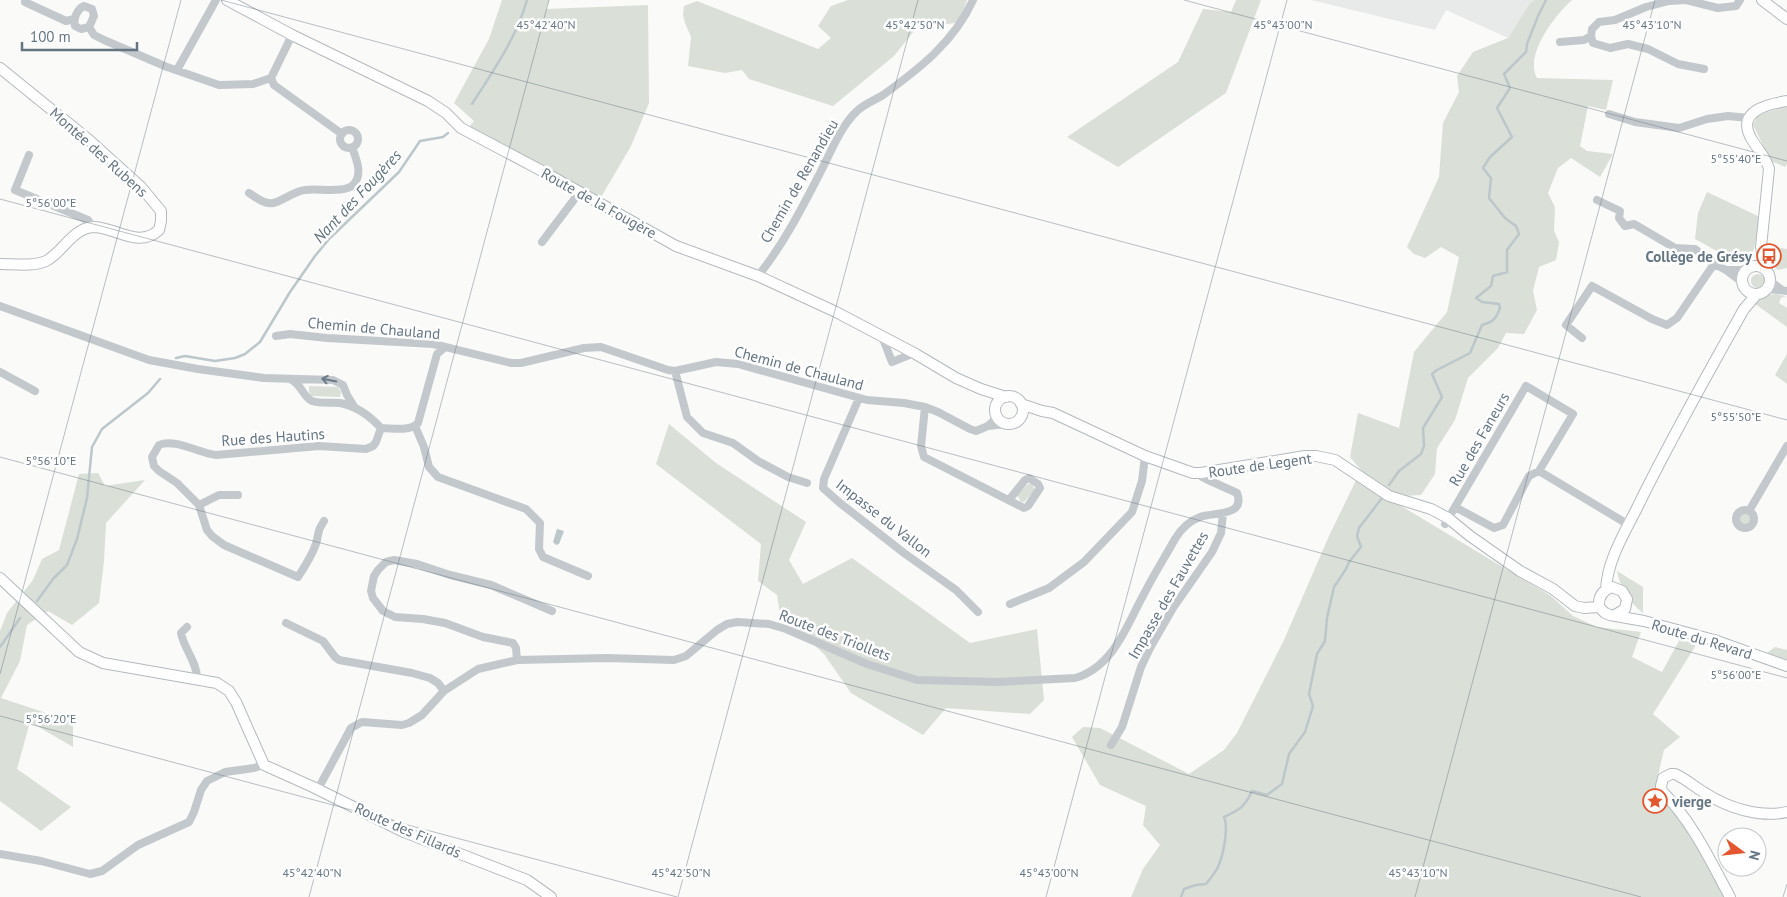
<svg xmlns="http://www.w3.org/2000/svg" width="1787" height="897" font-family="'PT Sans',sans-serif">
  <style>
    .built { fill: #e8e9e9 }
    .green { fill: #dadfd7 }
    .water { fill: #bbc7cb }
    .lines { fill: none; stroke-linecap: round; stroke-linejoin: round }
    .stream { stroke: #bbc7cb; stroke-width: 2.5 }
    .secondary-casing { stroke: #b3babf; stroke-width: 12 }
    .street { stroke: #c3c8cc; stroke-width: 8 }
    .secondary { stroke: #fff; stroke-width: 10 }
    .oneway { stroke: #6a7a87 }
    .ticks { fill: none; stroke: #657683; stroke-width: 1; stroke-opacity: 0.45 }
    .labels { text-anchor: middle; dominant-baseline: central; stroke-width: 5; stroke-linejoin: round; paint-order: stroke }
    .street-label { font-size: 15px; fill: #657683; stroke: #fff }
    .poi-label { font-size: 15px; font-weight: bold; fill: #657683; stroke: #fff; text-anchor: end }
    .water-label { font-size: 16px; font-style: italic; fill: #60757c; stroke: #fff }
    .ticks-label { font-size: 12px; text-anchor: middle; fill: #657683; stroke: #fff; stroke-width: 5; stroke-linejoin: round; paint-order: stroke }
  </style>
  <rect width="100%" height="100%" fill="#fafaf8"/>
  <!-- built -->
  <path class="built" d="M1311 0H1535L1530 3 1508 38 1446 10 1435 30Z"/>
  <!-- green -->
  <path class="green" d="M502 0H549L546 9 648 5 649 103 631 146 600 199 469 127 474 121 454 103 489 39Z
    M848 0H967L959 22C946 25 935 26 922 21L894 56 833 106 749 79 742 70 725 73 688 66 691 37 685 23 683 15 684 6 697 1 818 49 831 38 818 26 831 6Z
    M1236 0H1261L1226 93 1118 167 1067 137 1178 62 1203 9 1231 12Z
    M1535 0H1572C1555 15 1524 55 1537 78L1613 80 1606 110 1588 106 1580 146 1587 151 1613 154 1600 177 1571 158 1558 168 1548 193 1555 207 1554 231 1559 242 1556 260 1539 267 1533 291 1537 310 1524 334 1506 333 1498 348 1468 378 1455 420 1437 448 1435 474 1421 495 1402 496 1398 504 1551 596 1573 616 1597 627 1641 632 1632 657 1662 672 1680 639 1696 645 1653 714 1680 737 1664 750 1655 788 1686 827 1729 897H1131L1143 869 1160 845 1143 825 1146 806 1100 785 1072 737 1083 727 1100 728 1189 774 1224 750 1237 733 1284 640 1329 536 1361 470 1350 457 1358 413 1399 428 1414 352 1447 312 1459 257 1441 247 1425 258 1414 254 1407 247 1439 177 1443 123 1459 92 1457 76 1473 52 1508 38 1530 3Z
    M1787 106V164L1785 167 1771 161 1753 125 1758 115Z
    M1707 192 1760 217 1753 254C1737 266 1731 267 1713 259L1717 251 1695 239 1698 213Z
    M1768 246 1787 249V268L1777 270Z
    M1751 281a7 7 0 1 1 14 0a7 7 0 1 1-14 0Z
    M1776 294 1786 296 1781 298 1779 303 1787 308V327L1754 303 1756 299 1766 295Z
    M1787 354V384L1775 375Z
    M309 386 338 387 341 392 340 397 311 396 309 392Z
    M669 424 716 463 806 522 789 560 803 584 852 558 970 643 1037 629 1044 700 1030 714 946 708 923 735 851 693 824 654 780 614 777 595 758 581 761 544 656 464Z
    M98 473 105 486 145 480 106 523 104 561 99 603 72 625 48 611 27 625 20 661 1 698 73 722V747L30 722 17 769 71 807 41 831 0 801V631L7 613 33 580 42 559 59 550 79 474Z
    M1028 484H1032L1035 490 1024 502H1021L1017 495Z
    M1739 519a6 6 0 1 1 12 0a6 6 0 1 1-12 0Z
    M1617 571 1643 587V613C1630 603 1620 588 1617 571Z
    M1775 647 1787 650V660L1767 653Z"/>
  <!-- water -->
  <path class="water" d="M557 529 564 531 559 544 556 545 553 542Z"/>
  <g class="lines">
    <!-- stream -->
    <path class="stream" d="M472 104C493 71 516 39 527 0
      M176 358 185 356 215 361 235 358 245 354 260 342 290 292 315 256 329 239 399 172 420 141 443 137 448 133
      M1389 485 1399 471 1421 454 1424 446 1423 428 1442 397 1432 374 1437 370 1470 353 1482 325C1493 322 1496 319 1500 308L1499 304 1482 302 1476 298 1491 286 1493 276 1507 272V250L1519 234 1516 226 1505 218 1489 198 1491 178 1483 168 1490 157 1512 137 1497 108 1510 88 1504 74 1526 52 1527 44 1538 16 1546 0
      M37 601 53 579 67 565 77 539 87 498 92 447 102 429 148 393 160 379
      M0 647 20 618
      M1181 897 1184 889 1196 885 1206 884C1210 879 1215 873 1218 867 1223 856 1229 828 1224 817 1239 810 1245 807 1252 791L1267 795 1282 784 1289 754 1305 732 1313 706 1309 694 1317 654 1325 641 1327 618 1334 587 1346 569 1349 562 1361 547 1357 536 1359 528 1382 498"/>
    <!-- secondary casing -->
    <g class="secondary-casing">
      <path id="secondary" d="M227 0 292 35 428 101 446 113 461 128 544 172 676 246 758 276 836 312 914 353 956 378 981 389 1006 397
        M1762 0 1787 19
        M0 68 89 140 141 187 161 211V221L159 230C138 249 116 227 93 227 73 228 62 253 46 261 34 267 14 264 0 264
        M1742 280a14 14 0 1 1 28 0a14 14 0 1 1-28 0Z
        M1765 269 1761 247 1769 169C1766 157 1757 149 1751 138 1736 111 1768 104 1787 101
        M995 410a14 14 0 1 1 28 0a14 14 0 1 1-28 0Z
        M1021 404 1042 411 1053 413 1145 456 1193 473H1201L1305 456H1316L1335 460 1389 496 1431 509 1448 518 1470 536 1520 571 1553 589 1575 606 1584 608 1599 607
        M0 578 79 652 103 663 217 683 229 691 236 702 264 765 313 787 404 832 527 880 551 897
        M1606 590C1607 561 1624 534 1637 508 1670 440 1707 375 1744 309L1757 294
        M1615 615 1625 609 1627 599 1622 591 1612 587C1603 590 1598 596 1599 607L1605 613 1610 615 1644 621 1714 640 1787 666
        M1730 897C1709 858 1693 823 1662 791L1661 786 1663 778 1671 774H1675C1686 779 1695 787 1705 793 1728 808 1760 818 1787 812"/>
    </g>
    <!-- street -->
    <path class="street" d="M1686 0 1669 1 1646 7 1615 20 1599 22 1592 29 1591 36 1593 43 1610 48 1628 44 1648 49 1678 64 1704 69
      M1686 0 1718 8 1736 6 1740 0
      M25 2 66 21 74 19
      M84 6 92 9 94 16 89 27 81 29 75 26C73 19 77 9 84 6Z
      M89 27 94 35 104 40 167 67 219 85 253 84 271 78
      M1560 42 1584 40 1591 36
      M177 70 216 0
      M271 78 274 85 342 134
      M271 78 292 35
      M1609 114 1635 122 1679 128 1707 119 1728 116 1749 118
      M340 139a9 9 0 1 1 18 0a9 9 0 1 1-18 0Z
      M29 155 15 190 88 220 93 227
      M249 193C256 197 264 205 273 203 281 202 294 191 305 190 318 188 346 194 354 184 363 173 356 159 352 147
      M1597 200 1620 211 1619 218 1625 226 1634 224 1675 248 1695 249 1714 264 1726 270H1746
      M542 242 579 193
      M1726 270 1742 282
      M758 276C783 245 802 208 820 173 831 152 840 127 857 111 864 104 875 100 883 95 919 69 954 42 973 0
      M1770 281 1782 290
      M1768 289 1787 291
      M0 306 149 360 198 369 264 378 333 380 343 385 347 395 355 408
      M276 336 290 334 327 338 433 344 511 363H521L584 348 601 347 668 370 675 371 716 362 738 364 867 400 904 403 925 407 938 412 970 429 976 431 988 426 997 417
      M882 336 892 362 914 353
      M1582 338 1566 325 1592 286 1652 319 1667 325 1677 318 1714 264
      M675 371 687 417 703 433 733 443 758 461 788 477 807 483
      M0 372 35 391
      M290 379C302 384 302 396 312 401 321 404 332 402 340 403 356 406 370 416 381 428
      M859 398 824 479 823 488 840 503 904 553 956 590 978 612
      M925 407 921 446 924 457 1024 508 1028 506 1040 488 1038 484 1029 478 1025 480 1009 500
      M415 426 424 447 429 467 438 477 526 509 540 523 539 549 543 557 588 576
      M988 426 1006 424
      M381 428C393 428 409 432 418 423L437 354 444 348
      M199 505 219 495H238
      M1455 507 1494 528 1503 525 1529 476 1539 471
      M1736 519a9 9 0 1 1 18 0a9 9 0 1 1-18 0Z
      M1749 511 1787 446
      M324 521C318 531 319 530 317 540 314 553 305 566 298 577L224 545 212 536 207 530 199 505 177 483 159 471 154 466 152 457 159 445C174 438 199 453 216 455L319 446 366 449 373 446 376 442 381 428
      M1445 524 1526 386 1573 414 1539 471 1629 525
      M1010 604 1049 588 1084 562 1132 512 1142 481 1145 456
      M286 623 323 641 335 657 339 660 412 673 430 678 438 683 444 691
      M187 627 181 633C184 649 197 662 197 678
      M517 660 516 648 513 643 483 637 445 623 423 619 395 617 383 611 373 598 371 591 374 576 378 570 386 562 394 560 417 564 450 575 491 585 552 611
      M1111 745 1122 727 1141 667 1150 648 1173 608 1212 552 1221 533 1223 513
      M318 789 351 728 362 722 402 725 409 723 422 715 444 691 478 669 517 660 607 658 674 660 686 656 717 630 727 624 737 622 769 624 786 629 867 664 917 680 998 682 1075 678C1114 667 1127 624 1145 592 1154 574 1165 557 1175 539 1181 529 1189 521 1200 517 1213 512 1246 517 1237 493L1206 479 1202 477 1201 473
      M0 854 41 861 90 874 102 871 138 845 189 822 194 812 201 790 207 781 225 772 254 768 264 765"/>
    <!-- secondary -->
    <use href="#secondary" class="secondary"/>
  </g>
  <!-- one-way arrows -->
  <defs><path id="oneway-shaft" d="M-6 0H5M1.5-3L5.5 0L1.5 3" fill="none" stroke-width="1.6" stroke-linecap="round" stroke-linejoin="round" transform="scale(1.25)"/></defs>
  <use class="oneway" href="#oneway-shaft" transform="translate(329 380) rotate(-169)"/>
  <!-- ticks -->
  <path class="ticks" d="M221 0 1787 420M1184 0 1787 161M0 199 1787 678M0 457 1641 897M0 674 181 0M0 716 677 897M309 897 549 0M678 897 918 0M1046 897 1287 0M1415 897 1655 0M1783 897 1787 884"/>
  <!-- icons -->
  <defs>
    <g id="bus-ring" transform="scale(1.25)"><circle r="9.5" fill="#fff" stroke="#e4572e" stroke-width="1.5"/><path d="M-5-6H5V4H4V6H2V4H-2V6H-4V4H-5ZM-3.5-4V0h7V-4ZM-3.5 1.2v1.5H-2V1.2ZM2 1.2v1.5H3.5V1.2Z" fill="#e4572e"/></g>
    <g id="sight-ring" transform="scale(1.25)"><circle r="9.5" fill="#fff" stroke="#e4572e" stroke-width="1.5"/><path d="M0-6L1.8-2.2L6-1.7L2.9 1.2L3.7 5.4L0 3.3L-3.7 5.4L-2.9 1.2L-6-1.7L-1.8-2.2Z" fill="#e4572e"/></g>
  </defs>
  <g fill-rule="evenodd">
    <use href="#bus-ring" x="1769" y="256"/>
    <use href="#sight-ring" x="1655" y="801"/>
  </g>
  <g class="labels">
    <!-- street labels -->
    <g class="street-label">
      <text transform="translate(99 152) rotate(42)">Montée des Rubens</text>
      <text transform="translate(799 181) rotate(-60)">Chemin de Renandieu</text>
      <text transform="translate(599 203) rotate(29)">Route de la Fougère</text>
      <text transform="translate(374 328) rotate(5)">Chemin de Chauland</text>
      <text transform="translate(799 368) rotate(15)">Chemin de Chauland</text>
      <text transform="translate(273 437) rotate(-4)">Rue des Hautins</text>
      <text transform="translate(1479 439) rotate(-60)">Rue des Faneurs</text>
      <text transform="translate(1260 465) rotate(-8)">Route de Legent</text>
      <text transform="translate(884 518) rotate(38)">Impasse du Vallon</text>
      <text transform="translate(1168 595) rotate(-60)">Impasse des Fauvettes</text>
      <text transform="translate(835 635) rotate(21)">Route des Triollets</text>
      <text transform="translate(1702 639) rotate(17)">Route du Revard</text>
      <text transform="translate(408 830) rotate(24)">Route des Fillards</text>
    </g>
    <!-- poi labels -->
    <g class="poi-label">
      <text x="1752" y="256">Collège de Grésy</text>
      <text x="1672" y="801" text-anchor="start">vierge</text>
    </g>
    <!-- water labels -->
    <g class="water-label">
      <text transform="translate(357 196) rotate(-47)">Nant des Fougères</text>
    </g>
  </g>
  <g class="ticks-label">
    <text x="546" y="29">45°42'40"N</text>
    <text x="915" y="29">45°42'50"N</text>
    <text x="1283" y="29">45°43'00"N</text>
    <text x="1652" y="29">45°43'10"N</text>
    <text x="1736" y="163">5°55'40"E</text>
    <text x="51" y="207">5°56'00"E</text>
    <text x="1736" y="421">5°55'50"E</text>
    <text x="51" y="465">5°56'10"E</text>
    <text x="1736" y="679">5°56'00"E</text>
    <text x="51" y="723">5°56'20"E</text>
    <text x="312" y="877">45°42'40"N</text>
    <text x="681" y="877">45°42'50"N</text>
    <text x="1049" y="877">45°43'00"N</text>
    <text x="1418" y="877">45°43'10"N</text>
  </g>
  <!-- north arrow -->
  <g transform="translate(1742 852) rotate(105)"><circle r="24" fill="#ffffff" stroke="#c1c8cd"/>
  <path d="M0-4L9 19L0 12L-9 19Z" fill="#e4572e"/>
  <text y="-8" font-size="14" font-weight="bold" text-anchor="middle" fill="#657683">N</text>
  </g>
  <!-- scale -->
  <path d="M22 42v8h115v-8" fill="none" stroke="#657683" stroke-width="2.5"/>
  <text x="30" y="42" font-size="15" fill="#657683" stroke="#ffffff" stroke-width="4" paint-order="stroke">100 m</text>
</svg>
